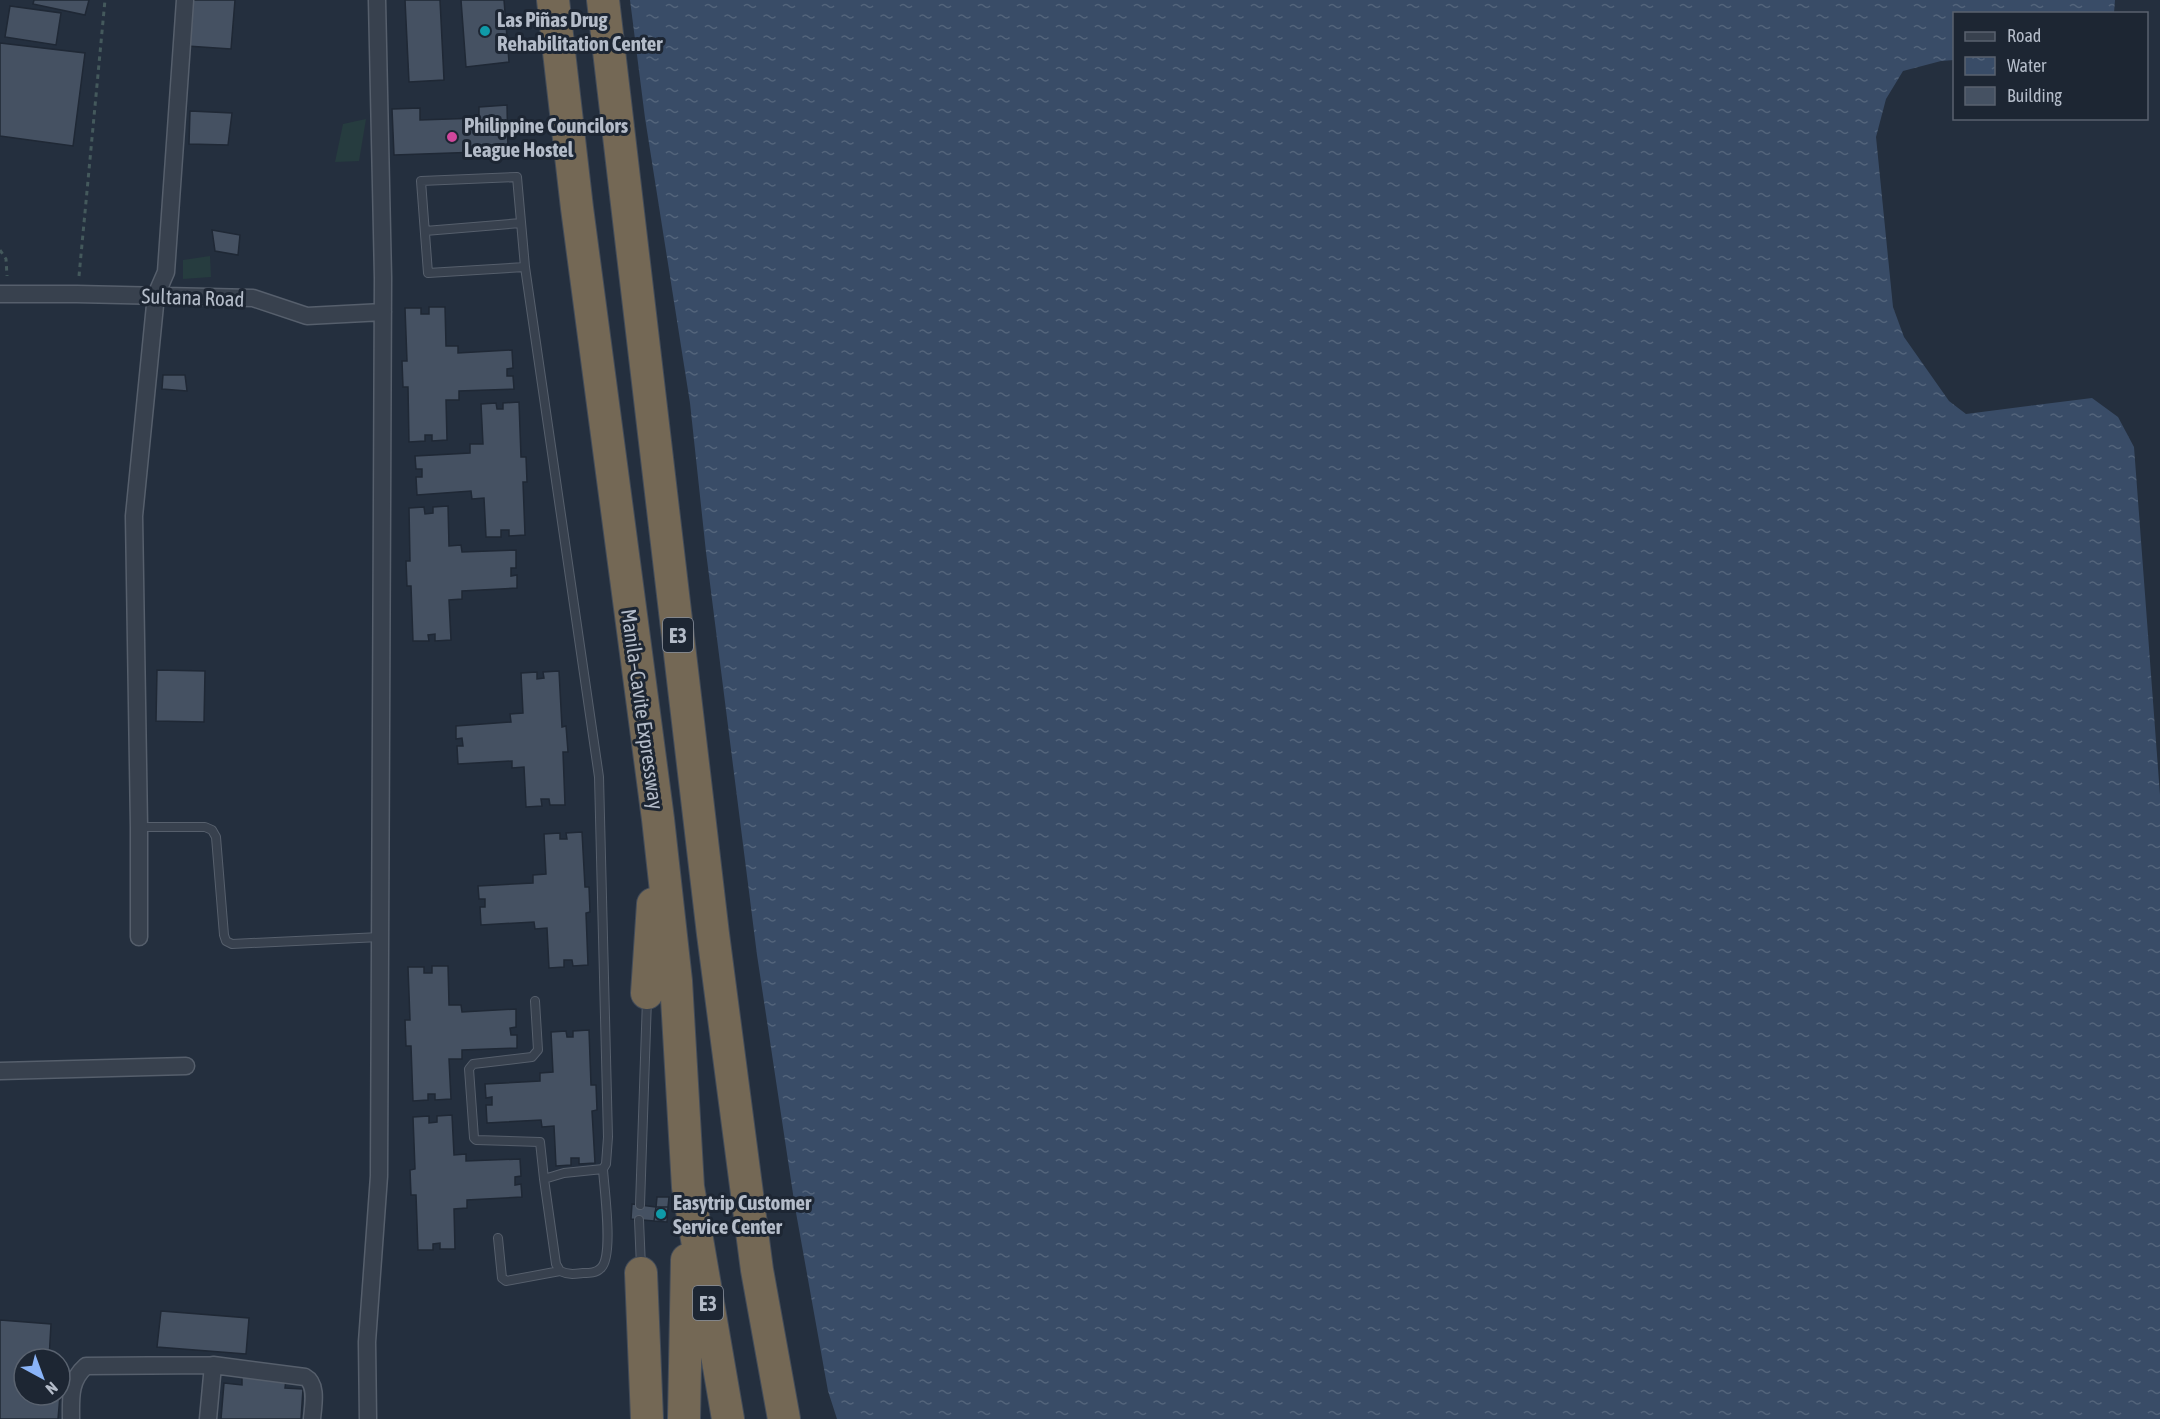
<svg xmlns="http://www.w3.org/2000/svg" width="2160" height="1419" font-family="'Asap Condensed',sans-serif">
  <style>
    .park { fill: #263c3f }
    .water { fill: url(#water-ripples) }
    .building { fill: #455162; stroke: #1f2835; stroke-width: 1.5 }
    .lines { fill: none; stroke-linecap: round; stroke-linejoin: round }
    .service-casing { stroke: #565f6c; stroke-width: 10 }
    .minor-casing { stroke: #565f6c; stroke-width: 19 }
    .motorway-casing { stroke: #434c59; stroke-width: 34 }
    .path { stroke: #44595c; stroke-width: 3; stroke-dasharray: 4.5 4.5; stroke-linecap: butt }
    .service { stroke: #38414e; stroke-width: 8 }
    .minor { stroke: #38414e; stroke-width: 16 }
    .motorway { stroke: #746855; stroke-width: 32 }
    .culture-dot { fill: #0f9aa8; stroke: #1d2633; stroke-width: 2 }
    .hotel-dot { fill: #d1479c; stroke: #1d2633; stroke-width: 2 }
    .labels { text-anchor: middle; dominant-baseline: central; stroke-width: 6; stroke-linejoin: round; paint-order: stroke }
    .shield { fill: #1d2633; stroke: #878f9c; stroke-width: 1.5 }
    .shield-label { font-size: 20px; font-weight: bold; fill: #b4bcc9 }
    .poi-label { font-size: 21px; font-weight: bold; fill: #b4bcc9; stroke: #1d2633; text-anchor: start }
    .street-label { font-size: 21px; fill: #b4bcc9; stroke: #1d2633 }
  </style>
  <defs>
    <pattern id="water-ripples" width="26" height="14" patternUnits="userSpaceOnUse" patternTransform="scale(1.5)"><rect width="26" height="14" fill="#394c67"/><path d="M2 4q2-2 4 0t4 0M15 11q2-2 4 0t4 0" fill="none" stroke="#53647b"/></pattern>
  </defs>
  <rect width="100%" height="100%" fill="#242f3e"/>
  <!-- park -->
  <path class="park" d="M366 119 359 161 335 162 343 124Z
    M210 256 211 277 183 279V260Z"/>
  <!-- water -->
  <path class="water" d="M630 0H2115L2114 13 1954 14V60L1941 61 1903 71 1886 99 1876 137 1893 307 1904 337 1949 401 1966 414 2092 398 2118 417 2134 447 2160 795V1419H837L828 1391 795 1207 757 955 706 552 690 403 645 118Z"/>
  <!-- building -->
  <path class="building" d="M34 0H89L85 15 33 4Z
    M190 0H235L231 49 187 46Z
    M405 0H440L444 80 409 82Z
    M461 0H504L509 62 466 67Z
    M10 6 61 13 56 45 5 37Z
    M0 43 85 53 73 146 0 136Z
    M507 105 508 151 394 155 392 109 420 108V120L479 118V107Z
    M190 111 232 113 228 145 189 144Z
    M212 230 240 235 238 255 215 251Z
    M429 307H445L446 346H458V353L512 350 513 368 507 369V376H513L514 389 459 391V400H446L447 440 432 441V435H425V441L409 442 408 387H403L402 361H407L405 308H421V314H429Z
    M163 375H185L187 391 162 389Z
    M519 402 521 457H526L527 482H523L525 535 509 536V530H501V537H486L484 498 472 499 471 491 417 495 416 477H422V469H416L415 456 470 453V444H483L481 404 496 403 497 409H503V403Z
    M448 506 449 546 461 545 462 552 516 550V568H511V576L517 575V588L462 591V599L449 600 451 640 435 641V634L428 635 429 641H413L411 586H407L406 561H410L409 508 424 507 425 514 433 513V507Z
    M157 670 205 671 204 722 156 721Z
    M559 671 562 727 566 726 568 752H563L565 805H550L549 799H541L542 806 526 807 524 767 512 768V761L458 764 457 746H463L462 738 456 739V726L511 722 510 714 523 713 521 673 537 672V679L544 678 543 672Z
    M582 832 585 887H589L590 912 586 913 588 965 573 966 572 960H564V967L549 968 547 928 535 929 534 922 481 925 480 907H485V899H479L478 886 533 883V875L546 874 544 834 560 833V839H567L566 833Z
    M432 966H448L449 1005H461L462 1012 516 1009V1027L510 1028 511 1035H517V1048L462 1050V1059H449L451 1099 435 1100V1094H428V1100L413 1101 411 1046H406L405 1020H410L408 967H424V973H432Z
    M589 1030 591 1085H596L597 1110 592 1111 595 1163 579 1164V1158H571V1165L556 1166 554 1126 542 1127 541 1120 487 1123 486 1105H492V1097L486 1098 485 1084 540 1081V1073L553 1072 551 1032 566 1031 567 1037H573V1031Z
    M452 1115 454 1155 466 1154V1161L520 1159 521 1176 515 1177V1185L521 1184 522 1197 467 1200V1208L454 1209 455 1249H440V1243L433 1244V1250H418L416 1195H411L410 1170 415 1169 413 1117 429 1116V1123L437 1122V1116Z
    M657 1197H669L668 1207H656Z
    M632 1204 656 1207 654 1221 631 1219Z
    M656 1207H668L667 1222 654 1221Z
    M161 1311 249 1318 246 1354 157 1347Z
    M0 1320 51 1324 49 1359H24V1395H60L58 1419H0Z
    M242 1377 286 1380 285 1388 303 1389 301 1419H221L224 1383 242 1385Z"/>
  <g class="lines">
    <!-- service casing -->
    <g class="service-casing">
      <path id="service" d="M425 231 521 223
        M139 827H205L212 830 216 837 224 935 226 941 232 944 380 937
        M535 1001 538 1050 532 1057 473 1064 469 1069 474 1138 476 1140 540 1142 544 1179 564 1173 603 1169
        M544 1179 556 1264 560 1271
        M640 1205 647 999
        M639 1220 641 1267
        M498 1238 502 1278 506 1281 560 1271C569 1275 574 1274 583 1273 590 1273 596 1273 601 1268 614 1256 604 1188 603 1169L606 1164 608 1137 599 777 525 267 517 177 421 181 428 273 525 267"/>
    </g>
    <!-- minor casing -->
    <g class="minor-casing">
      <path id="minor" d="M0 294H77L253 298 307 316 383 312
        M139 937V827L134 516 156 295 166 272 185 0
        M0 1071 186 1066
        M71 1419C71 1398 69 1381 86 1366L213 1365
        M208 1419 213 1365 305 1377C318 1384 313 1406 312 1419
        M368 1419 367 1342 379 1176 383 278 377 0"/>
    </g>
    <!-- motorway casing -->
    <g class="motorway-casing">
      <path id="motorway" d="M553 0 577 208 658 819 676 981 688 1187 728 1419
        M603 0 713 934 757 1270 784 1419
        M647 993 653 904
        M641 1273 647 1419
        M684 1419 687 1260"/>
    </g>
    <!-- path -->
    <path class="path" d="M0 250 6 259 7 276
      M79 276 105 0"/>
    <!-- service -->
    <use href="#service" class="service"/>
    <!-- minor -->
    <use href="#minor" class="minor"/>
    <!-- motorway -->
    <use href="#motorway" class="motorway"/>
  </g>
  <!-- markers -->
  <g class="culture-dot">
    <circle cx="485" cy="31" r="6"/>
    <circle cx="661" cy="1214" r="6"/>
  </g>
  <circle class="hotel-dot" cx="452" cy="137" r="6"/>
  <g class="labels">
    <!-- shield labels -->
    <g class="shield">
      <rect x="663" y="618" width="30" height="34" rx="4.5"/>
      <rect x="693" y="1286" width="30" height="34" rx="4.5"/>
    </g>
    <g class="shield-label">
      <text x="678" y="635">E3</text>
      <text x="708" y="1303">E3</text>
    </g>
    <!-- poi labels -->
    <g class="poi-label">
      <text x="497" y="19">Las Piñas Drug<tspan x="497" dy="24">Rehabilitation Center</tspan></text>
      <text x="464" y="125">Philippine Councilors<tspan x="464" dy="24">League Hostel</tspan></text>
      <text x="673" y="1202">Easytrip Customer<tspan x="673" dy="24">Service Center</tspan></text>
    </g>
    <!-- street labels -->
    <g class="street-label">
      <text transform="translate(193 297) rotate(2)">Sultana Road</text>
      <text transform="translate(643 709) rotate(82)">Manila–Cavite Expressway</text>
    </g>
  </g>
  <!-- legend -->
  <rect x="1953" y="12" width="195" height="108" fill="#1d2633" stroke="#59626f" stroke-width="1.5"/>
  <rect x="1965" y="32" width="30" height="9" fill="#38414e" stroke="#59626f" stroke-width="1.5"/>
  <text x="2007" y="42" font-size="18" fill="#b4bcc9">Road</text>
  <rect x="1965" y="57" width="30" height="18" fill="url(#water-ripples)" stroke="#59626f" stroke-width="1.5"/>
  <text x="2007" y="72" font-size="18" fill="#b4bcc9">Water</text>
  <rect x="1965" y="87" width="30" height="18" fill="#455162" stroke="#59626f" stroke-width="1.5"/>
  <text x="2007" y="102" font-size="18" fill="#b4bcc9">Building</text>
  <!-- north arrow -->
  <g transform="translate(42 1377) rotate(139)"><circle r="28" fill="#1d2633" stroke="#59626f" stroke-width="1.5"/>
  <path d="M0-4.5L10 22L0 15L-10 22Z" fill="#8ab4f8"/>
  <text y="-9" font-size="16" font-weight="bold" text-anchor="middle" fill="#b4bcc9">N</text>
  </g>
</svg>
